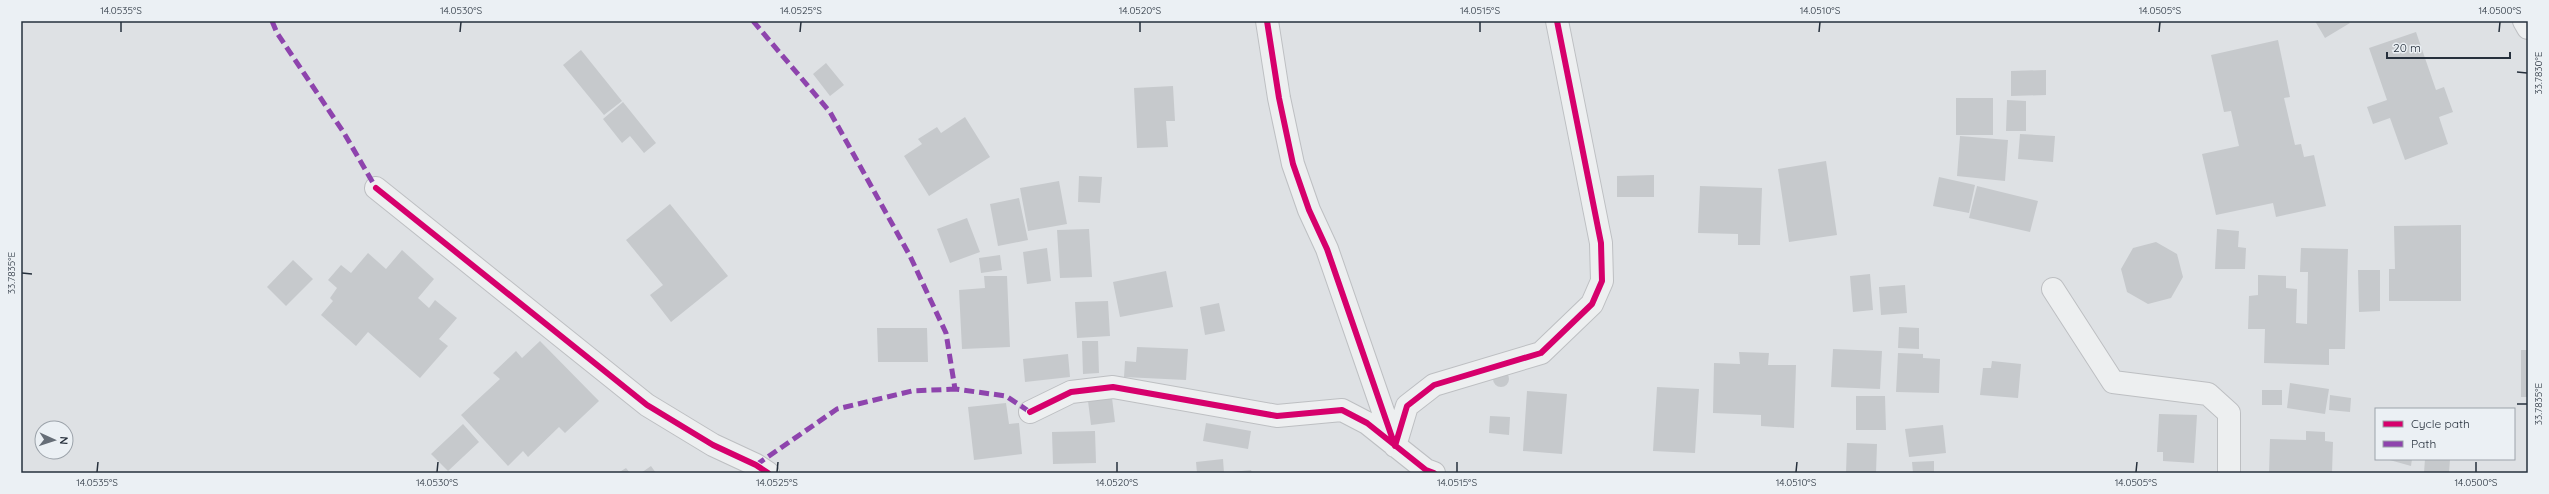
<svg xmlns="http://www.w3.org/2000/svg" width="2549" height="494" font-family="Quicksand,sans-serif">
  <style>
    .building { fill: #c6c9cc }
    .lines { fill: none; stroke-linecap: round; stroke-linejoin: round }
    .minor-casing { stroke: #bdbfc2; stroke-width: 24 }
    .minor { stroke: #edeff0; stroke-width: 22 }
    .quiet { stroke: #8e44ad; stroke-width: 5; stroke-dasharray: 10 5; stroke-linecap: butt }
    .cycleway-casing { stroke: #ebf0f4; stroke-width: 8 }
    .cycleway { stroke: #d6006c; stroke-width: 6 }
    .ticks { fill: none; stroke: #26303c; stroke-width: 1.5 }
    .neatline { fill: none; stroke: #26303c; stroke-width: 1.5 }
    .ticks-label { font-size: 10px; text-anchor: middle; fill: #26303c }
  </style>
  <rect width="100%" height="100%" fill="#dee1e4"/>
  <!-- building -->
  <path class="building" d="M2315 21H2348L2350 23 2325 38Z
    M2416 32 2436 90 2444 87 2453 112 2439 117 2448 144 2405 160 2390 118 2373 124 2367 107 2387 100 2369 48Z
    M2278 40 2290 97 2284 98 2295 145 2301 144 2304 157 2314 155 2326 206 2276 217 2273 203 2216 215 2202 154 2239 146 2231 111 2224 112 2211 55Z
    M581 50 622 101 604 115 563 65Z
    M826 63 844 85 830 96 813 74Z
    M2046 70V95L2011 96V71Z
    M1173 86 1175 121H1166L1168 147 1137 148 1134 88Z
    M1956 98H1993V135H1956Z
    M2007 100 2026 101V131H2006Z
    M623 102 656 143 644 153 630 136 622 143 603 119Z
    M965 117 990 157 929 196 904 156 922 144 918 139 937 127 941 133Z
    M2020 134 2055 136 2053 162 2018 159Z
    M1960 136 2008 140 2005 181 1957 176Z
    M1826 161 1837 235 1789 242 1778 169Z
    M1654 175V197H1617V176Z
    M1079 176 1102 177 1100 203 1078 202Z
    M1939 177 1975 185 1969 213 1933 206Z
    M1059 181 1067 224 1028 231 1020 188Z
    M1700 186 1762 188 1760 245H1738V234L1698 233Z
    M1977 186 2038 201 2030 232 1969 218Z
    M1019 198 1028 240 998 246 990 204Z
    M670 204 728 276 671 322 650 295 663 285 626 240Z
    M967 218 980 252 950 263 937 229Z
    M2461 225V301H2389V269H2395L2394 226Z
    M1089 229 1092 277 1060 278 1057 230Z
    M2217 229 2239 231 2238 247 2246 248 2245 269H2215Z
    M2156 242 2177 254 2183 277 2171 298 2148 304 2127 292 2121 269 2133 248Z
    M1047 248 1051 281 1027 284 1023 252Z
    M2301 248 2348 249 2345 349H2329V365L2264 363 2265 329H2248L2249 296 2258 295V275L2286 276V288L2297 289 2296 323 2307 324 2308 272H2300Z
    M402 250 434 279 418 298 429 308 435 300 457 318 439 339 448 346 420 378 368 332 356 346 321 315 333 301 330 298 337 288 328 280 341 265 351 273 368 253 386 269Z
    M1000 255 1002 270 981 273 979 258Z
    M293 260 313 279 286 306 267 287Z
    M2358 270H2380V311L2359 312Z
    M1166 271 1173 307 1120 317 1113 282Z
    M1870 274 1873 310 1853 312 1850 276Z
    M984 276H1007L1010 347 962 349 959 290 985 288Z
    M1905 285 1907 313 1881 315 1879 287Z
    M1108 301 1110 336 1077 338 1075 302Z
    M1219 303 1225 331 1205 335 1200 307Z
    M1899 327 1919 328V349L1898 348Z
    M877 328H927L928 362H878Z
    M540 341 599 401 565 433 559 427 528 457 523 451 508 466 461 415 500 379 493 373 516 351 522 358Z
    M1082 341H1098L1099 373 1083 374Z
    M1137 347 1188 349 1186 380 1124 377 1125 361 1136 362Z
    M1833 349 1882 351 1880 389 1831 387Z
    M2521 350H2528V397H2521Z
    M1739 352 1769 353 1768 365H1796L1794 428 1761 426V415L1713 413 1714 363 1740 364Z
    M1898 353 1923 354V358L1940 359 1939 393 1896 392Z
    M1068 354 1070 377 1025 382 1023 359Z
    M1992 361 2021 364 2018 398 1980 395 1983 368H1991Z
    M1493 379a8 8 0 1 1 16 0a8 8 0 1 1-16 0Z
    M2290 383 2329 389 2325 414 2287 408Z
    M1657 387 1699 389 1695 453 1653 451Z
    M2262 390H2282V405H2262Z
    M1527 391 1567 394 1562 454 1523 451Z
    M2330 395 2351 398 2350 412 2329 410Z
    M1856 396H1885L1886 430H1856Z
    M1112 398 1115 422 1091 425 1088 401Z
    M1006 403 1009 424 1019 423 1022 454 974 460 968 407Z
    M2159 414 2197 415 2194 463 2163 461V452H2157Z
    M1490 416 1510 417 1509 435 1489 433Z
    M1206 423 1251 431 1248 449 1203 441Z
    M463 424 479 442 448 471 431 454Z
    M1943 425 1946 453 1909 457 1905 429Z
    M1095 431 1096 463 1053 464 1052 432Z
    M2306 431 2325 432V441L2333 442 2332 473H2269L2270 439 2306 440Z
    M1847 443 1877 444 1876 473H1846Z
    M1223 459 1224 473H1197L1196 462Z
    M2386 459H2412L2411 466Z
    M2425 459H2450L2449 473H2424Z
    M1934 461V473H1913L1912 462Z
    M651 466 656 473H641Z
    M626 468 630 473H618Z
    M1251 470 1252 473H1232V472Z"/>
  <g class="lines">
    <!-- minor casing -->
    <g class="minor-casing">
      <path id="minor" d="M1267 21 1279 98 1293 164 1309 210 1327 249 1395 446
        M2524 21 2528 28
        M376 188 647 405 713 445 756 465 768 473
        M2053 289 2113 382 2208 394 2229 413V473
        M1030 412 1071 392 1113 387 1277 416 1342 410 1367 423 1426 470 1434 473
        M1395 446 1407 406 1434 385 1541 353 1592 304 1602 281 1601 243 1557 21"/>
    </g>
    <!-- minor -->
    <use href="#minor" class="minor"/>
    <!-- quiet -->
    <path class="quiet" d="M272 21 277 33 344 133 376 188
      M753 21 830 112 910 256 946 333 955 389 1006 396 1030 412
      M756 465 837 409 912 391 955 389"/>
    <!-- cycleway casing -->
    <g class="cycleway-casing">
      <path id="cycleway" d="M1267 21 1279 98 1293 164 1309 210 1327 249 1395 446
        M376 188 647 405 713 445 756 465 768 473
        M1030 412 1071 392 1113 387 1277 416 1342 410 1367 423 1426 470 1434 473
        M1395 446 1407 406 1434 385 1541 353 1592 304 1602 281 1601 243 1557 21"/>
    </g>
    <!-- cycleway -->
    <use href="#cycleway" class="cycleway"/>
  </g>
  <!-- ticks -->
  <path class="ticks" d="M121 32V22M460 32 461 22M800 32 801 22M1140 32V22M1480 32V22M1819 32 1820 22M2159 32 2160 22M2499 32 2500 22M2517 72 2527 73M22 273 32 274M2517 404H2527M97 472 98 462M437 472 438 462M777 472 778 462M1117 472V462M1457 472V462M1796 472 1797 462M2136 472 2137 462M2476 472V462"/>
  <!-- border -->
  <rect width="2549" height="494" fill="none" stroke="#ebf0f4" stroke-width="44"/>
  <!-- legend -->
  <rect x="2375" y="408" width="140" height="52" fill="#ebf0f4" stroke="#9ca3aa"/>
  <rect x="2383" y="421" width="20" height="6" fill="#d6006c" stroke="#9ca3aa"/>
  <text x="2411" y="428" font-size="12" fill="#26303c">Cycle path</text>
  <rect x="2383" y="441" width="20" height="6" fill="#8e44ad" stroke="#9ca3aa"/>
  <text x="2411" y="448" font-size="12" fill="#26303c">Path</text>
  <!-- north arrow -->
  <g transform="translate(54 440) rotate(93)"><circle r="19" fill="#ebf0f4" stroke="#9ca3aa"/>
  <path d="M0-3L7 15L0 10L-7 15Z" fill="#666e77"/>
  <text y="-6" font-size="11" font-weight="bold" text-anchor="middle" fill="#26303c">N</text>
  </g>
  <!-- scale -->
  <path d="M2387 52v6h123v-6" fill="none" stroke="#26303c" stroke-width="2"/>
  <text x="2393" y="52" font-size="12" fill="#26303c" stroke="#ebf0f4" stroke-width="3" paint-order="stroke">20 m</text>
  <rect x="22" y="22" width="2505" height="450" class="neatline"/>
  <g class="ticks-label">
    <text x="121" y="14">14.0535°S</text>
    <text x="461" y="14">14.0530°S</text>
    <text x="801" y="14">14.0525°S</text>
    <text x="1140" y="14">14.0520°S</text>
    <text x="1480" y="14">14.0515°S</text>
    <text x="1820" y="14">14.0510°S</text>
    <text x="2160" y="14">14.0505°S</text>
    <text x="2500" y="14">14.0500°S</text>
    <text transform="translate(2538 73) rotate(-90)" y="4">33.7830°E</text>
    <text transform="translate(11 273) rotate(-90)" y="4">33.7835°E</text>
    <text transform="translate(2538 404) rotate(-90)" y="4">33.7835°E</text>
    <text x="97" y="486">14.0535°S</text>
    <text x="437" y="486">14.0530°S</text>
    <text x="777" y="486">14.0525°S</text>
    <text x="1117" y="486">14.0520°S</text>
    <text x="1457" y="486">14.0515°S</text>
    <text x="1796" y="486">14.0510°S</text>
    <text x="2136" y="486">14.0505°S</text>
    <text x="2476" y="486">14.0500°S</text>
  </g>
</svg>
